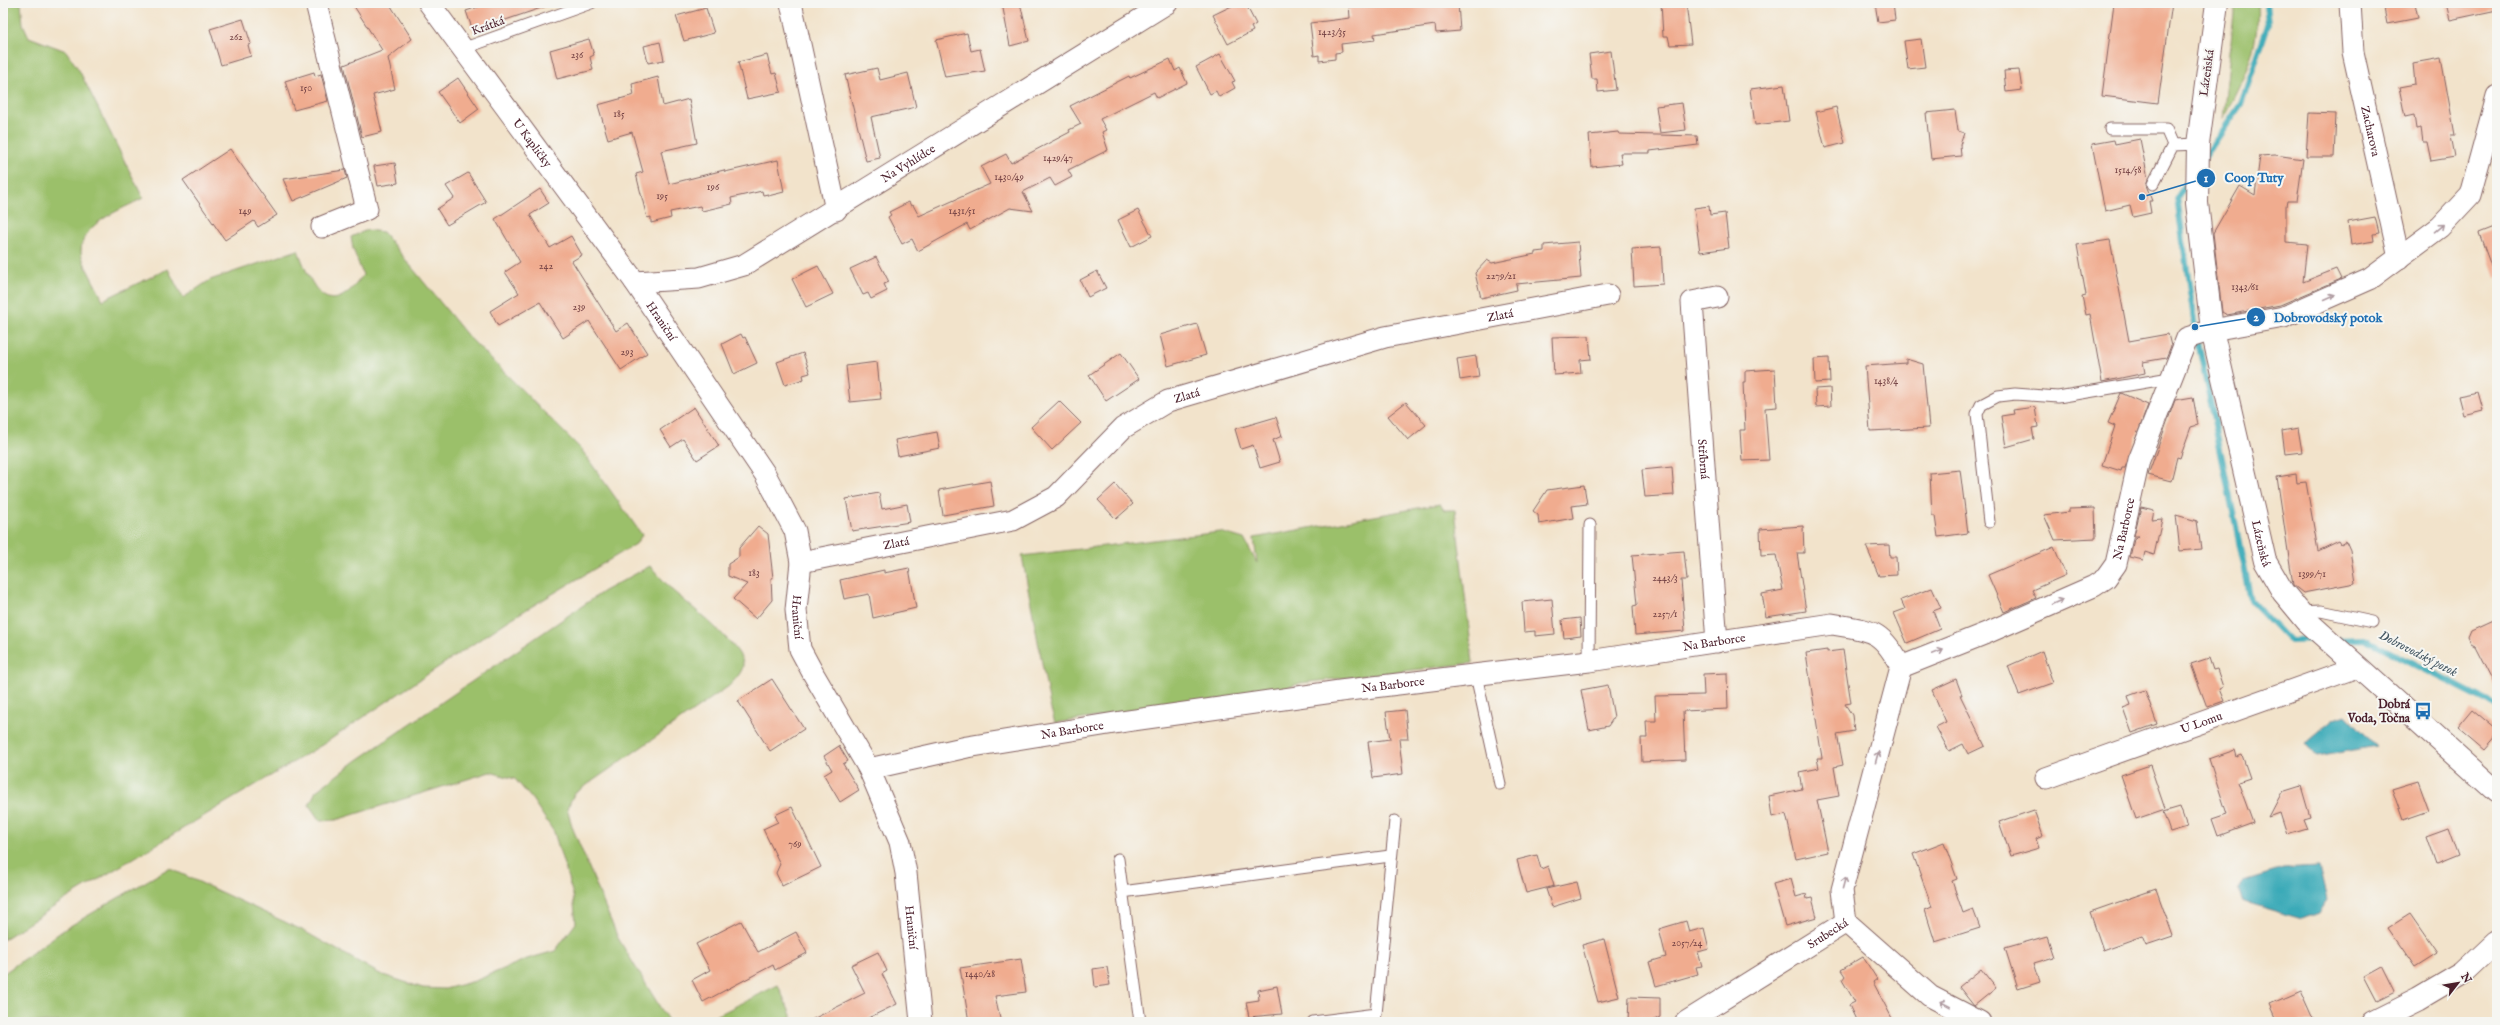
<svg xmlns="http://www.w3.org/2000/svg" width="2500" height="1025" font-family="'IM FELL English',serif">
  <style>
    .green { fill: #9bc06a; stroke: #72704a }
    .water { fill: #3aaab8; stroke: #426472 }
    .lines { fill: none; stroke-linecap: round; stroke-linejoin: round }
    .stream { stroke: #3aaab8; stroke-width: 6 }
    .building { fill: #f0ac8f }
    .service-casing { stroke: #856463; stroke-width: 13 }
    .minor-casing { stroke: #856463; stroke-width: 23 }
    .tertiary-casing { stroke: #856463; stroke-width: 24 }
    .service { stroke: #fff; stroke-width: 11 }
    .minor { stroke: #fff; stroke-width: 21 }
    .tertiary { stroke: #fff; stroke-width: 22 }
    .oneway { stroke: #ae9aa0 }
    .labels { text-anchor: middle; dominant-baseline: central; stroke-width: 4; stroke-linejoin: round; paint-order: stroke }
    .number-label { font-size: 10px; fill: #744244 }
    .street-label { font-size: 12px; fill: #4a1f2b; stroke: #f6f6f2 }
    .poi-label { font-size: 12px; font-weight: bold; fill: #4a1f2b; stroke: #f6f6f2; text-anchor: end }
    .water-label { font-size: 13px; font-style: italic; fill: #445763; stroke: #f6f6f2 }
    .leader { fill: none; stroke: #1f6fb2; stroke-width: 1.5 }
    .callout-dot { fill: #1f6fb2; stroke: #f6f6f2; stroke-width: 1.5 }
    .mark-label { font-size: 12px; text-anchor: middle; font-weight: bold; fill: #fff }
    .callout-label { font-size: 13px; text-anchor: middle; font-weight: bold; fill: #1f6fb2; stroke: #f6f6f2; stroke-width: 4; stroke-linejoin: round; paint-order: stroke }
  </style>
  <rect width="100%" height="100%" fill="#f6f6f2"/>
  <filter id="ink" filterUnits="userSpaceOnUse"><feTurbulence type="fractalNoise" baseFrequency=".025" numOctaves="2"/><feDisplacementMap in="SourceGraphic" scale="8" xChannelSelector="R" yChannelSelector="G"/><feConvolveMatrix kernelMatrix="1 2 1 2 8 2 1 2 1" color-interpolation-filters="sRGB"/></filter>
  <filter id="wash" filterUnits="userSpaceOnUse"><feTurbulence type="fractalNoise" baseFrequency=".012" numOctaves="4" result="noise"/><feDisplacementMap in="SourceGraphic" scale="16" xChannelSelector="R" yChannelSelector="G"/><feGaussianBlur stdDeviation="0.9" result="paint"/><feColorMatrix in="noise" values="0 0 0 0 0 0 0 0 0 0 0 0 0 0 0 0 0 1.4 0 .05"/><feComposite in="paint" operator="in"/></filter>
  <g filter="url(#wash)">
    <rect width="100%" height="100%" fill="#f2e3cb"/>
    <!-- green -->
    <path class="green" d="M3 3H21L23 24 29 37 66 51 79 70 143 198C122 210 81 222 81 252 82 263 98 289 103 300L168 269 183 298 210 280 298 250C312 288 328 324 363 275L353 249 351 237 367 230 383 232 467 335 581 449 642 535 636 544 509 620 322 745 69 897 3 940Z
      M2235 3H2257C2261 46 2242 82 2223 119Z
      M1440 504 1444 510H1455L1473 663 1301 683 1275 692 1055 723 1050 706 1022 556 1220 532 1244 539 1257 563 1254 538Z
      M650 566C658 574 665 583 673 591 688 604 741 645 743 663 744 672 734 680 729 686L574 794 567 809 573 829 618 938 669 1022H3V974L65 929 169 868 302 930 380 974 423 988 445 989 475 981 527 959 555 951 576 923 573 895 554 832 532 799 515 779 490 772 336 820 320 821 309 805 316 791 356 761 604 591Z
      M778 985 794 1022H706L708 1020Z"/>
    <!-- water -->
    <path class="water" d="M2346 714 2376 746 2316 757 2305 743 2335 718Z
      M2319 867 2327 900 2318 913 2302 919 2244 902 2239 889 2243 881 2283 869Z"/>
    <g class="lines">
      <!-- stream -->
      <path class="stream" d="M2204 158 2241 104 2268 25 2266 3
        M2190 178 2177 198 2195 327 2251 600 2290 641 2319 640
        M2337 640 2364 639 2497 706"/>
    </g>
    <g id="blocks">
      <!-- building -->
      <path class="building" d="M352 3H389L412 39 388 58 395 89 373 95 382 132 362 137 344 65 382 50Z
        M490 3H546L547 6 473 31 466 11Z
        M1002 3H1020L1029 41 1010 46Z
        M1238 3H1245L1256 24 1251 27 1253 31 1228 44 1213 15Z
        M1358 3H1458L1460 31 1436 33 1435 25 1374 34 1375 40 1341 44 1342 52 1335 53V59L1319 61V55L1314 56 1310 23 1350 18 1349 4Z
        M1661 3H1686L1691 44 1670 45 1668 36H1663Z
        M1875 3H1893L1895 20 1878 22Z
        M2114 3H2172L2158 103 2102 96Z
        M2383 3H2415L2418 18 2387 24Z
        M2446 3H2497V10L2450 20Z
        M706 8 714 33 684 41 676 16Z
        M243 19 251 44 248 45 251 56 221 65 210 29Z
        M967 33 971 51 980 49 985 71 945 77 936 40Z
        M589 39 594 55 590 57 593 70 557 79 550 50Z
        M1921 39 1925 67 1908 69 1904 41Z
        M660 42 664 60 648 63 644 46Z
        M1611 51 1616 90 1598 92 1597 79H1592L1589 54Z
        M1220 54 1235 81 1232 82 1235 88 1219 97 1216 91 1210 94 1196 67Z
        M767 55 772 74 776 73 781 92 747 99 738 62Z
        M2441 58 2455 135H2451L2455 157 2431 161 2427 142H2423L2421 128 2416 129 2414 115 2405 117 2399 87 2415 84 2413 63Z
        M1170 59 1175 71 1180 68 1187 83 1157 98 1154 92 1100 119 1106 130 1102 132 1108 150 1068 170 1072 177 1055 186 1050 178 1023 192 1033 211 1010 208 970 230 967 224 918 251 912 239 902 244 888 217 891 215 889 212 909 202 911 206 913 205 919 216 990 184 981 167 1006 154 1011 163 1070 132 1069 130 1081 124 1070 106 1129 76 1130 78Z
        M877 68 880 80 908 73 916 107 871 117 880 158 866 161 845 75Z
        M2019 70 2022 90 2006 92 2004 71Z
        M314 72 315 76 321 74 328 101 294 110 285 81Z
        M658 77 663 106 689 99 697 143 661 151 669 184 724 170 725 172 778 160 784 192 768 196V194L763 195 762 191 731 198 732 204 702 211 700 206 670 212 671 218 651 223V217L647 218 636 174 643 172 632 132 608 139 598 105 634 95 632 84Z
        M458 78 479 109 460 123 438 92Z
        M1784 85 1789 121 1755 125 1750 89Z
        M1682 103 1686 130 1660 133 1656 106Z
        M1836 107 1845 143 1825 148 1816 112Z
        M1955 110 1958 131 1964 133 1960 145 1961 156 1931 159 1926 113Z
        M2309 113 2336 114 2334 157H2306Z
        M1618 132 1619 134 1697 136 1698 145 1650 151V153H1620L1622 164 1592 167 1589 135Z
        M2140 139 2148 179 2146 185 2152 201H2149L2151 213 2133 217 2130 205 2105 211 2092 144 2114 140 2115 144Z
        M230 149 277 215 258 227 254 221 225 240 183 180Z
        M2275 155 2303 159 2297 201H2287L2286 206V242L2307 244 2303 282 2336 269 2341 279 2280 305 2227 315 2222 312 2213 233 2240 186 2255 195 2260 156Z
        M395 163 398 183 378 186 374 166Z
        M345 170 347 178 293 201 283 179Z
        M468 173 486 202 447 225 437 209 454 198 446 186Z
        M540 189 549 203 530 215 550 248 571 236 582 255 572 261 616 331 628 323 647 353 621 370 589 321 563 338 540 302 498 326 490 311 519 293 505 272 520 262 495 219Z
        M1709 206 1710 215 1725 213 1729 248 1700 252 1694 208Z
        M1138 210 1152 236 1131 247 1118 220Z
        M2375 217 2379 233 2373 234 2374 241 2351 245 2348 222Z
        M2497 226V276L2495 277 2479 233Z
        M2110 240 2129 341 2168 334 2171 346 2166 358 2143 362 2145 373 2102 382 2090 314 2086 315 2082 296 2086 295 2077 245Z
        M1578 242 1581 278 1516 284 1517 290 1481 298 1475 273 1487 260 1492 263 1535 254V252L1544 251V245Z
        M1661 247 1663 284 1634 286 1632 249Z
        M876 257 889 282 884 284 887 291 871 299 868 293 863 295 850 269Z
        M818 266 833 294 806 307 792 279Z
        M1097 271 1106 288 1088 297 1080 280Z
        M1197 324 1206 355 1168 366 1160 335Z
        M741 334 743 338 745 337 757 363 734 374 722 344Z
        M1589 336 1591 359 1580 360 1581 373 1554 375 1552 337Z
        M803 353 810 373 803 375 804 379 785 385 777 362Z
        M1121 353 1139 379 1106 401 1089 375Z
        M1476 356 1479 377 1460 380 1457 359Z
        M1829 358 1830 382 1815 383 1814 359Z
        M1906 359 1923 364 1929 428 1870 431 1865 366 1906 363Z
        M877 362 881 399 850 402 846 366Z
        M1775 369 1777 407 1765 408 1769 460 1742 461 1740 430H1745L1743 382H1745V371Z
        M1830 388 1831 406 1816 407 1815 389Z
        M2478 392 2483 410 2463 415 2458 396Z
        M2121 393 2148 405 2125 468H2122L2121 471 2102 465 2115 426 2108 423Z
        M2193 397 2198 425 2191 427 2180 458 2177 457 2171 481 2148 475 2175 400Z
        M1059 401 1081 423 1052 450 1031 427Z
        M1406 402 1426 425 1408 440 1388 416Z
        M694 407 719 446 697 460 683 439 671 447 660 430Z
        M2035 407 2038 427 2032 428 2034 439 2006 447 2001 416 2014 414 2013 410Z
        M1276 417 1282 436 1273 440 1280 462 1260 468 1253 445 1241 449 1235 429Z
        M2298 428 2302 452 2285 454 2282 431Z
        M937 432 940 448 898 456 895 440Z
        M1672 467 1674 495 1645 497 1642 470Z
        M1960 470 1968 533 1938 537 1935 516H1932L1930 473Z
        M2296 474 2297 483 2306 482 2318 551 2339 541 2341 544 2346 541 2350 550 2355 583 2303 593 2293 585 2277 477Z
        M990 481 994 506 943 515 939 490Z
        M1115 484 1133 504 1116 519 1098 500Z
        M1584 485 1587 504 1572 506 1574 518 1539 524 1538 515 1533 511 1547 490Z
        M879 493 882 509 907 504 910 522 852 531 846 499Z
        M2141 507 2154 510 2152 520 2162 519 2154 555 2145 552 2143 560 2130 557 2134 539 2139 536H2134Z
        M2095 508 2096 538 2055 540 2044 515 2069 512V509Z
        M2176 515 2197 521 2201 549 2180 551Z
        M758 526 768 534 773 578H771L772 600 756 619 733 599 747 584 728 576V564L739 557V548Z
        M1803 526 1804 553H1797L1806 611 1766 617 1762 594 1783 590 1776 555 1761 556 1760 529Z
        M1889 545 1890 557H1896L1897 575 1879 576 1866 546Z
        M2054 547 2066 575 2032 590 2036 598 2004 612 1988 575Z
        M1684 551 1687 580H1681L1685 631 1635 635 1633 606 1637 605 1632 555Z
        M909 568 916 608 873 618 869 594 844 599 840 580 884 570V573Z
        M1932 588 1941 608 1933 611 1940 629 1907 643 1894 613 1905 609 1901 600Z
        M1552 599 1555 634 1535 636V631L1524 632 1522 602Z
        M1580 618 1581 636 1564 638 1562 620Z
        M2497 619V689L2475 646 2471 644 2468 638 2471 631Z
        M1827 650V652L1843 650 1851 703 1845 704 1852 715 1854 731 1837 734 1843 765 1834 767 1839 796 1817 800 1828 852 1796 859 1786 814 1772 817 1769 796 1802 789 1799 772 1819 768 1817 758H1822L1806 653Z
        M2042 651 2053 683 2019 695 2008 666Z
        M2209 658 2213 670 2217 669 2223 687 2219 689 2224 701 2207 707 2191 664Z
        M1727 673 1728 709 1683 711 1685 760 1642 762 1641 738H1647L1646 721H1656L1655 696 1704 695 1703 674Z
        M772 679 804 729 770 751 738 701Z
        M1956 679 1962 695H1960L1985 746 1968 754 1963 744 1949 751 1936 727 1946 722 1932 690Z
        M1608 685 1614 717 1608 726 1589 730 1581 690Z
        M2145 690 2157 724 2132 733 2123 708 2131 705 2128 696Z
        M2472 709 2497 730V735L2484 750 2457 727Z
        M1405 710 1408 739H1399L1403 774 1373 778 1368 742 1390 739 1386 712Z
        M839 746 848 761 843 764 859 790 840 802 824 775 832 770 824 756Z
        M2235 750 2237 757 2242 755 2250 778 2238 782 2253 823 2218 836 2212 819 2227 814 2209 759Z
        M2150 765 2165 809 2136 819 2121 775Z
        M2418 781 2429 811 2403 820 2392 789Z
        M2301 786 2310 817 2303 819 2307 829 2287 835 2280 813 2269 817 2282 792Z
        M792 807 821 867 782 886 776 873 780 864 763 829 778 822 775 815Z
        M2180 807 2187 827 2170 832 2163 812Z
        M2034 810 2043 836 2036 839 2039 848 2011 856 1999 822Z
        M2448 828 2458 856 2436 865 2426 836Z
        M1944 842 1957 879 1952 881 1963 913 1973 909 1980 928 1935 942 1925 910 1932 907 1913 854Z
        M1537 855 1541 869 1548 866 1554 886 1526 893 1517 860Z
        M1791 879 1796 897 1806 894 1807 899 1812 898 1817 917 1785 926 1773 884Z
        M1577 882 1581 898 1552 907 1546 889Z
        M2156 889 2173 936 2146 945 2142 936 2103 950 2090 912Z
        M2410 914 2437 953 2415 967 2388 928Z
        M741 921 758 952 796 932 807 953 775 970 773 965 703 1002 692 980 710 970 696 944Z
        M1686 921 1689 932 1704 928 1709 949 1698 952 1702 966 1696 967 1698 974 1656 986 1649 962 1666 957 1659 929Z
        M2047 936 2054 957 2034 963 2040 982 2018 989 2005 948Z
        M1604 939 1619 997 1598 1002 1582 945Z
        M878 952 887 971 882 974 897 1004 860 1022H807L865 993 851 965Z
        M1863 957 1877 979 1873 982 1894 1022H1857L1849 1005 1855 1002 1842 980 1845 976 1841 970Z
        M1021 959 1026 992 995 996 1001 1022H969L960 968Z
        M2382 966 2395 992 2377 1001 2364 976Z
        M1107 967 1110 985 1095 987 1093 969Z
        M1981 969 1996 988 1974 1006 1959 987Z
        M1277 986 1282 1014 1249 1017 1246 1002 1259 1000 1258 990Z
        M2300 991 2314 1022H2278L2270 1004Z
        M1629 997 1660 998V1017L1650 1022H1628Z"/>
    </g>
  </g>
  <g filter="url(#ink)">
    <use href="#blocks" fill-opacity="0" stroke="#856463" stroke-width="1"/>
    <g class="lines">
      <!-- service casing -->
      <g class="service-casing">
        <path id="service" d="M462 49 591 3
          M2110 129H2166L2173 145
          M2153 184 2173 145 2198 144
          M1989 522 1977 414 1981 405 1998 396 2015 394 2058 397 2170 378
          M2300 612 2321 611 2372 622
          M1589 661 1590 525
          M1476 675 1500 784
          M1118 859 1140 1022
          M1122 892 1390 856
          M1313 1022 1376 1014 1395 821"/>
      </g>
      <!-- minor casing -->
      <g class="minor-casing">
        <g id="minor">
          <path d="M316 3 367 209 322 227"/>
          <path id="s1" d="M429 3 635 282 765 474 795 531 801 562 796 610 800 649 814 675 869 769 900 842 906 873 921 1022"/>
          <path d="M791 3 836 210"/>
          <path id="s2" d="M2350 3 2353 52 2399 258"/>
          <path id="s3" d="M635 282 699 278 744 265 1167 3"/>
          <path id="s4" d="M1717 297 1692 302 1717 642"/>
          <path id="s5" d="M801 562 1013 520 1056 497 1123 428 1168 401 1385 337 1608 295"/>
          <path id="s6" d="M1901 667 1989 632 2094 586 2106 578 2116 564 2139 460 2187 338 2212 330 2284 317 2370 279 2440 227 2470 195 2497 96"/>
          <path id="s7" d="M869 769 967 747 1127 721 1340 691 1589 661 1832 624C1872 631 1881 629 1901 667L1842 890 1846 922"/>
          <path id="s8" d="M2046 778 2357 667"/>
          <path d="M1846 922 1930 996 1980 1022"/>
          <path id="s9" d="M1686 1022 1846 922"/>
          <path d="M2373 1022 2419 999 2463 973 2497 941"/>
        </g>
      </g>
      <!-- tertiary casing -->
      <g class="tertiary-casing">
        <g id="tertiary">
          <path id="s10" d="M2217 3 2198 144 2197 203 2212 330 2265 561 2283 592 2307 621 2497 792"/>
        </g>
      </g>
      <!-- service -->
      <use href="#service" class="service"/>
      <!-- minor -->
      <use href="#minor" class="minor"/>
      <!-- tertiary -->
      <use href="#tertiary" class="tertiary"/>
    </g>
    <!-- one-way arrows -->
    <defs><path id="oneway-shaft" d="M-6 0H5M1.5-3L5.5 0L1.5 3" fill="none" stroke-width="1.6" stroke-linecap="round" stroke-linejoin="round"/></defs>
    <g class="oneway">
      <use href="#oneway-shaft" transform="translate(2439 228) rotate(-40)"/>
      <use href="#oneway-shaft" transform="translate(2330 297) rotate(-24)"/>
      <use href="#oneway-shaft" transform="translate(2057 602) rotate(-24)"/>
      <use href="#oneway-shaft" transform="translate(1938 652) rotate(-22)"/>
      <use href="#oneway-shaft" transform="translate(1877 757) rotate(-75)"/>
      <use href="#oneway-shaft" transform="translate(1844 883) rotate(-75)"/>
      <use href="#oneway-shaft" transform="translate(1945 1004) rotate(-152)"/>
    </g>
  </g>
  <!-- icons -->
  <defs>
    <g id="bus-bare" transform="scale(1.38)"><path d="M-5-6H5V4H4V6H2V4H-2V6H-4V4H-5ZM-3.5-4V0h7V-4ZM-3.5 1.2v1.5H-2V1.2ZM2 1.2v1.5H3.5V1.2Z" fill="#1f6fb2" stroke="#f6f6f2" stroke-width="2.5" paint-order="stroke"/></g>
  </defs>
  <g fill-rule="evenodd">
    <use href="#bus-bare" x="2423" y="711"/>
  </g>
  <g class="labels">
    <!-- number labels -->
    <g class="number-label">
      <text x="1332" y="32">1423/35</text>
      <text x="236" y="37">262</text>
      <text x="577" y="55">236</text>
      <text x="306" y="88">150</text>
      <text x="619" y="114">185</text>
      <text x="1058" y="158">1429/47</text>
      <text x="2128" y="170">1514/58</text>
      <text x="1009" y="177">1430/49</text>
      <text x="713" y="187">196</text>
      <text x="662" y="196">195</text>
      <text x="245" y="211">149</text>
      <text x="962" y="211">1431/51</text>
      <text x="546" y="266">242</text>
      <text x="1501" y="276">2279/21</text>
      <text x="2245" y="287">1343/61</text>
      <text x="579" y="307">239</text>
      <text x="627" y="352">293</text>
      <text x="1886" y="381">1438/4</text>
      <text x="754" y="573">183</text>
      <text x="2312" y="574">1399/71</text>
      <text x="1665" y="578">2443/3</text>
      <text x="1665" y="614">2257/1</text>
      <text x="795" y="844">769</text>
      <text x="1687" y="943">2057/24</text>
      <text x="980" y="974">1440/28</text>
    </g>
    <!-- street labels -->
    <g class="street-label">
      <text transform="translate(488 26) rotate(-20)">Krátká</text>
      <text transform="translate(2207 73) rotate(-82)">Lázeňská</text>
      <text stroke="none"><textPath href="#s2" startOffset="130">Zacharova</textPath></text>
      <text stroke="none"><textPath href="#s1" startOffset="174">U Kapličky</textPath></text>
      <text stroke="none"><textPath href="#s3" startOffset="304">Na Vyhlídce</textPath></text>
      <text stroke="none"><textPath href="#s5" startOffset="757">Zlatá</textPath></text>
      <text stroke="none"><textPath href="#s1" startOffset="394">Hraniční</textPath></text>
      <text stroke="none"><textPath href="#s5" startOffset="433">Zlatá</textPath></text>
      <text stroke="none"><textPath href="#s4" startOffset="183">Stříbrná</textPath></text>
      <text stroke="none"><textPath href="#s6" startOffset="277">Na Barborce</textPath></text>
      <text stroke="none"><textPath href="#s5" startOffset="97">Zlatá</textPath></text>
      <text stroke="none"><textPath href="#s10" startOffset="548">Lázeňská</textPath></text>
      <text stroke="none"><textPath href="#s1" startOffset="730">Hraniční</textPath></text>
      <text stroke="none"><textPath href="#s7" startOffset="855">Na Barborce</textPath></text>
      <text stroke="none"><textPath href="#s7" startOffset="531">Na Barborce</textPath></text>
      <text stroke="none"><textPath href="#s8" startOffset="165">U Lomu</textPath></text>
      <text stroke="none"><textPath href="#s7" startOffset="207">Na Barborce</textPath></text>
      <text stroke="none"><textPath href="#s1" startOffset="1066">Hraniční</textPath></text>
      <text stroke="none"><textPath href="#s9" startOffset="167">Srubecká</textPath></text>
    </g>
    <!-- poi labels -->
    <g class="poi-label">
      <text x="2410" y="704">Dobrá<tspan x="2410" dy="14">Voda, Točna</tspan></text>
    </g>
    <!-- water labels -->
    <g class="water-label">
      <text transform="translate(2418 654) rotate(27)">Dobrovodský potok</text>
    </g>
  </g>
  <!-- callouts -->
  <path class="leader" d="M2142 197L2206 178M2195 327L2256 317"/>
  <g class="callout-dot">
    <circle cx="2142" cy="197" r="4"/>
    <circle cx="2195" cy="327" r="4"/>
    <circle cx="2206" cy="178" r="10"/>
    <circle cx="2256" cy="317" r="10"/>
  </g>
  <g class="mark-label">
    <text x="2206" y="182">1</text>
    <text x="2256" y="321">2</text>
  </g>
  <g class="callout-label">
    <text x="2254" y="182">Coop Tuty</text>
    <text x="2328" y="322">Dobrovodský potok</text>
  </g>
  <!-- margin -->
  <rect width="2500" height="1025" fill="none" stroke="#f6f6f2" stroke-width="16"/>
  <!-- north arrow -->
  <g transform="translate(2458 983) rotate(59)" stroke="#f6f6f2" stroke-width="3" paint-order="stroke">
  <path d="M0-3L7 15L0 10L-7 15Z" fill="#4a1f2b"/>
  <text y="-6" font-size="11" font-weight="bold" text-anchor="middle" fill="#4a1f2b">N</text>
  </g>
</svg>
